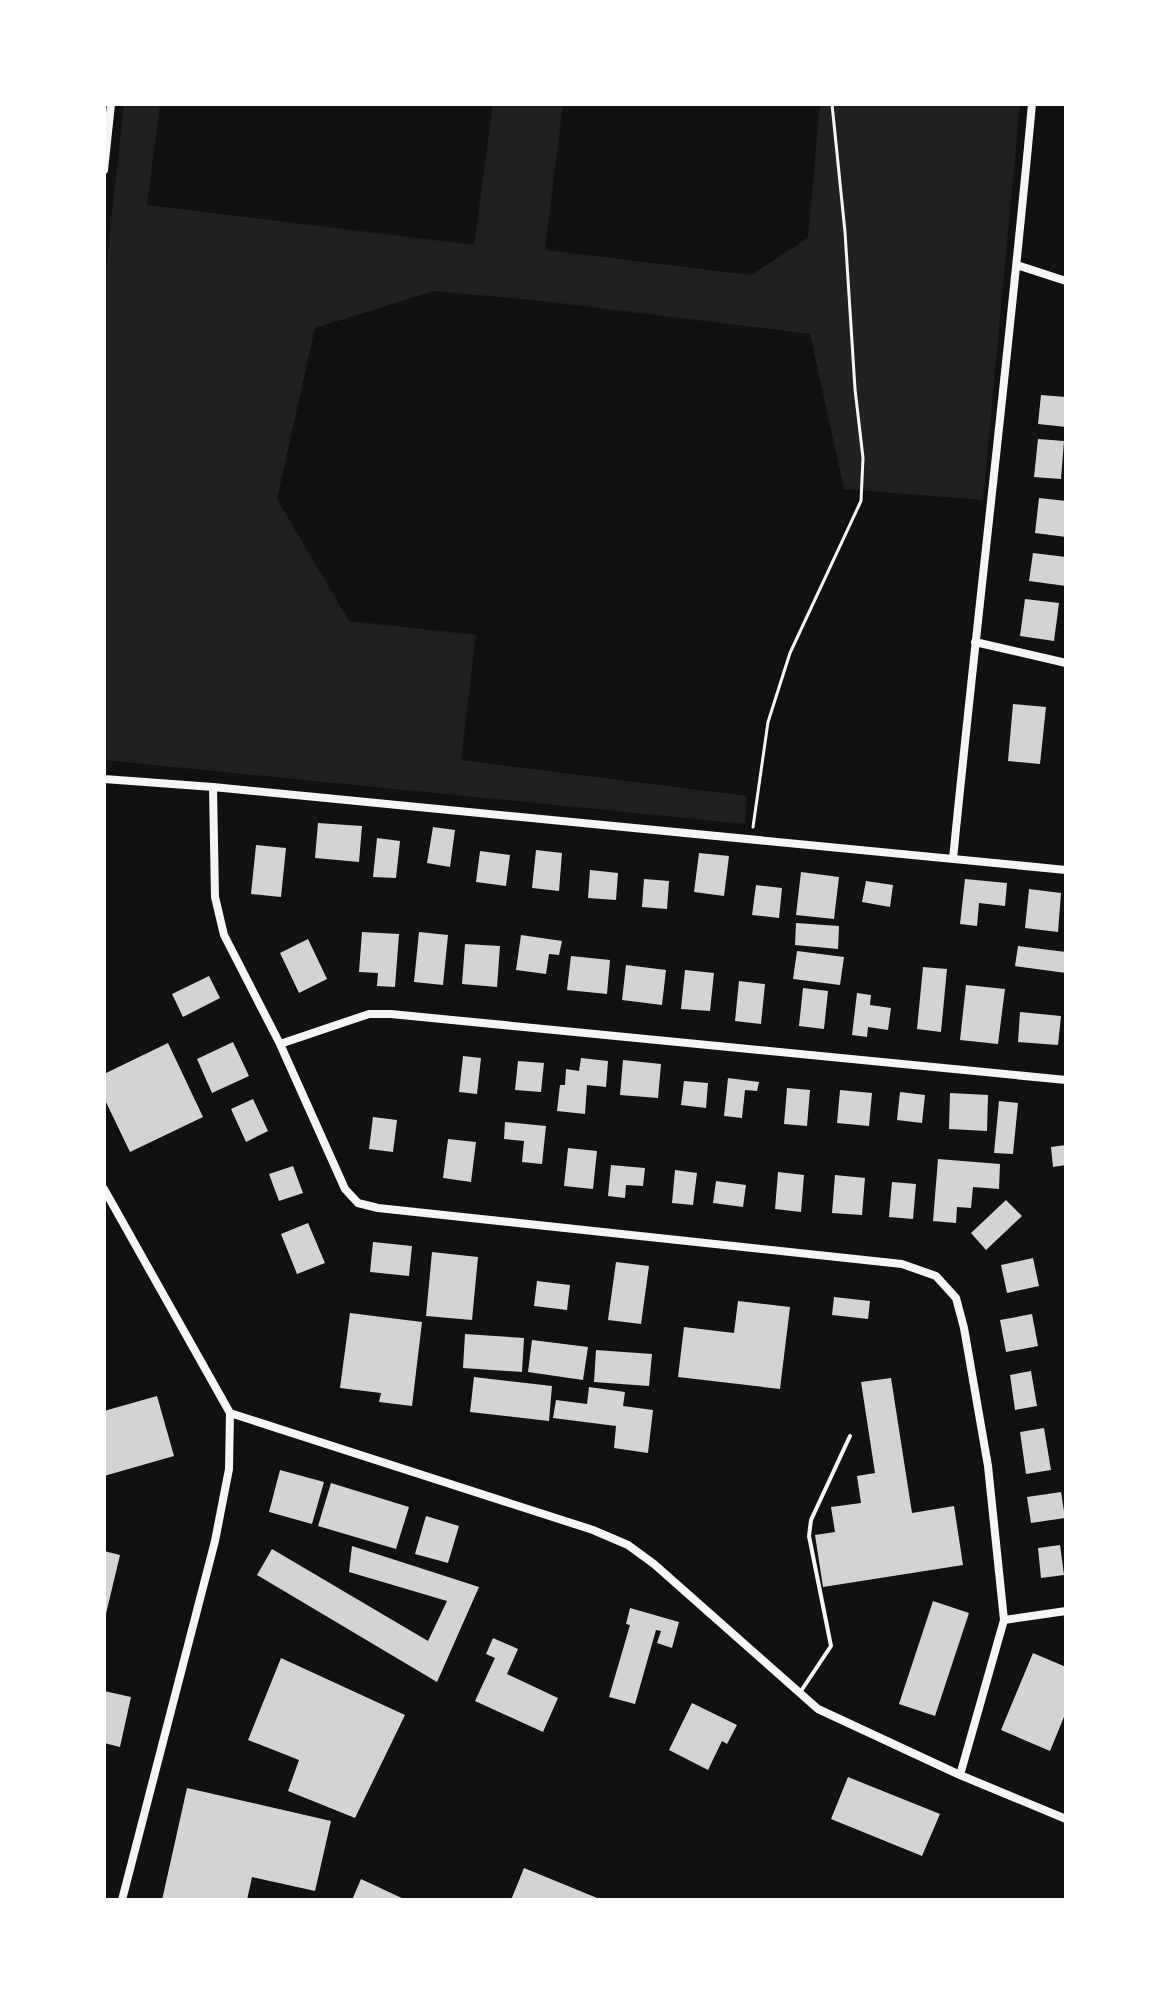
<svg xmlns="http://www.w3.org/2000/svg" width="1170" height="2004" font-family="'Golos Text',sans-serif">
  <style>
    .green { fill: #202020 }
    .building { fill: #d3d3d3 }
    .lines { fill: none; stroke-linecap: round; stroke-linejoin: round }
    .path { stroke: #f5f5f5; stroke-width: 3 }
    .service { stroke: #f5f5f5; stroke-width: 4 }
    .minor { stroke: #f5f5f5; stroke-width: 8 }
  </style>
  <rect width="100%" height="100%" fill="#111"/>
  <!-- green -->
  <path class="green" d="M124 104H160L147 205 474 245 493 104H563L545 250 751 275 808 238 820 104H1020L983 500 844 489 810 334 542 301 434 291 315 328 277 499 349 621 476 635 461 760 747 796 745 824 104 760V287Z"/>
  <!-- building -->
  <path class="building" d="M1041 395 1066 397V427L1038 424Z
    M1038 439 1064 441 1061 479 1034 477Z
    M1039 498 1066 501V537L1035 533Z
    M1033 553 1066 557V586L1029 581Z
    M1025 599 1059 603 1054 641 1020 636Z
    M1013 704 1046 707 1040 764 1008 761Z
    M318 823 362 826 359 862 315 858Z
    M433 827 455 830 450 867 427 863Z
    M377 838 400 841 396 878 373 877Z
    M256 845 286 848 281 897 251 894Z
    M536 850 562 853 559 891 532 888Z
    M480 851 510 855 506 886 476 882Z
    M699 853 729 856 724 896 694 892Z
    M590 870 618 873 616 900 588 898Z
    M801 872 839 877 834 919 796 915Z
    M644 879 669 881 667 909 642 907Z
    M965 879 1007 883 1005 906 979 903 977 926 960 924Z
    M866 881 893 885 890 907 862 902Z
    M756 885 782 888 779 918 752 915Z
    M1029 889 1061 893 1058 932 1025 928Z
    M796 923 839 926 838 949 795 945Z
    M362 932 399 934 395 987 377 986 378 973 359 972Z
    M419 932 448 935 443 985 414 982Z
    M521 935 562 941 559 955 549 954 546 974 516 970Z
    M308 939 327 979 299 993 280 953Z
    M465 944 500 946 497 987 462 984Z
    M1018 946 1066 952V973L1015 966Z
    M797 951 844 957 840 985 793 979Z
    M571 956 610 960 607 994 567 990Z
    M626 965 666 970 662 1005 622 1000Z
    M923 967 947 969 941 1032 917 1029Z
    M685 970 714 973 710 1011 681 1009Z
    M209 976 220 998 183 1017 172 994Z
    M739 981 765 984 761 1024 735 1021Z
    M966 985 1005 989 998 1044 960 1040Z
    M803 988 828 991 824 1029 799 1026Z
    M857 993 871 995 870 1005 891 1008 888 1030 868 1027 867 1037 852 1035Z
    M1020 1012 1061 1016 1058 1045 1018 1042Z
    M233 1042 249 1076 212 1093 197 1059Z
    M168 1043 203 1117 130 1152 104 1098V1074Z
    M463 1056 481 1058 477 1094 459 1092Z
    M581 1058 608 1061 606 1087 587 1085 585 1114 557 1111 560 1085H565L566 1069 579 1071Z
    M623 1060 661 1064 658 1098 620 1095Z
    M518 1061 544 1063 541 1092 515 1090Z
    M728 1078 759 1082 757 1091 745 1090 742 1118 724 1116Z
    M684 1081 708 1083 706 1108 681 1105Z
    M787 1088 810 1090 807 1126 784 1124Z
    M840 1090 872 1093 869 1126 837 1123Z
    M900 1092 925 1095 922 1123 897 1120Z
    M950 1093 988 1095 987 1131 949 1129Z
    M253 1099 268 1131 246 1142 231 1109Z
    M999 1101 1018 1103 1013 1154 994 1153Z
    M373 1117 397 1120 393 1152 369 1149Z
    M505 1122 546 1126 542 1164 522 1162 524 1141 504 1139Z
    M448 1139 476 1142 471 1182 443 1178Z
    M1066 1145V1165L1053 1167 1051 1147Z
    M568 1148 597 1151 593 1189 564 1186Z
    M938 1159 1000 1164 999 1189 973 1187 971 1208 957 1207 956 1223 933 1221Z
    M611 1165 645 1168 643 1186 626 1185 625 1198 608 1196Z
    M293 1166 303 1193 279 1201 269 1174Z
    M675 1170 697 1173 693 1205 672 1203Z
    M778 1172 804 1175 801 1212 775 1209Z
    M835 1175 865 1178 862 1215 832 1213Z
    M716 1181 746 1185 743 1207 713 1203Z
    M892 1182 916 1184 913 1219 889 1217Z
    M1006 1200 1022 1216 986 1250 971 1233Z
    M308 1223 325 1263 297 1274 281 1234Z
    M373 1242 412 1246 409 1276 370 1272Z
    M432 1252 478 1257 472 1320 426 1316Z
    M1033 1258 1039 1286 1007 1293 1001 1265Z
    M616 1262 649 1266 641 1324 608 1320Z
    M537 1281 570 1285 567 1310 534 1306Z
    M834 1297 870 1301 868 1319 832 1315Z
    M738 1301 790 1307 780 1389 678 1377 684 1327 734 1333Z
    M350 1313 422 1322 412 1406 379 1402 381 1393 340 1388Z
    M1032 1314 1038 1346 1006 1352 1000 1320Z
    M465 1334 524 1338 522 1372 463 1368Z
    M532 1340 588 1347 583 1380 528 1372Z
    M596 1350 652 1354 649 1386 594 1382Z
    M1031 1371 1037 1406 1015 1410 1010 1375Z
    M474 1377 552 1386 549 1421 470 1412Z
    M891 1378 912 1513 954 1506 963 1565 823 1587 815 1535 835 1532 831 1507 861 1503 857 1476 875 1473 861 1382Z
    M589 1387 625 1392 623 1406 653 1410 648 1453 614 1448 616 1426 553 1418 556 1400 587 1404Z
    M157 1396 174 1456 104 1476V1411Z
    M1044 1428 1051 1470 1026 1474 1020 1432Z
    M280 1470 324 1482 312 1524 269 1512Z
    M331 1483 409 1507 396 1549 318 1526Z
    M1061 1492 1065 1518 1031 1523 1027 1497Z
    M426 1516 459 1526 448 1563 415 1554Z
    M1060 1545 1064 1575 1041 1578 1038 1548Z
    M352 1546 479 1587 437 1682 257 1575 272 1549 428 1641 447 1601 349 1572Z
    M104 1551 120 1555 105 1618H104Z
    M933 1601 969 1613 935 1716 899 1704Z
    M630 1608 679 1622 672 1648 657 1643 661 1631 656 1630 635 1704 609 1697 630 1625 626 1624Z
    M493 1638 518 1649 507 1674 558 1698 543 1732 475 1701 495 1658 486 1654Z
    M1033 1653 1066 1667V1712L1050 1751 1001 1730Z
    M281 1658 405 1715 355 1818 288 1791 299 1760 248 1740Z
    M104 1691 131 1697 120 1747 104 1743Z
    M692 1703 737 1725 727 1744 722 1741 708 1770 669 1750Z
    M848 1777 940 1814 922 1856 831 1819Z
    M187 1788 331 1821 315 1891 252 1877 247 1900H162Z
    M524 1868 602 1900H511Z
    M361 1879 406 1900H352Z"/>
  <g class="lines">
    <!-- path -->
    <path class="path" d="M753 827 768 722 790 653 861 501 863 458 855 389 845 232 832 104"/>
    <!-- service -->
    <path class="service" d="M801 1691 831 1646 809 1536 811 1520 850 1436"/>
    <!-- minor -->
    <path class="minor" d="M104 170 111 104
      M1017 265 1066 281
      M975 642 1066 663
      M104 779 213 787 1066 870
      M213 787 215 897 224 935 280 1044 345 1189 358 1203 378 1208 902 1264 936 1276 956 1298 964 1328 988 1466 1004 1620 960 1775
      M953 859C978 607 1009 356 1032 104
      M280 1044 369 1014H391L1066 1080
      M104 1189 230 1413 229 1469 215 1541 122 1900
      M230 1413 593 1530 628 1545 654 1564 818 1709 960 1775 1066 1819
      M1004 1620 1066 1611"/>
  </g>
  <!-- border -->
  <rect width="1170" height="2004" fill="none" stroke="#ffffff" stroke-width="212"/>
</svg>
